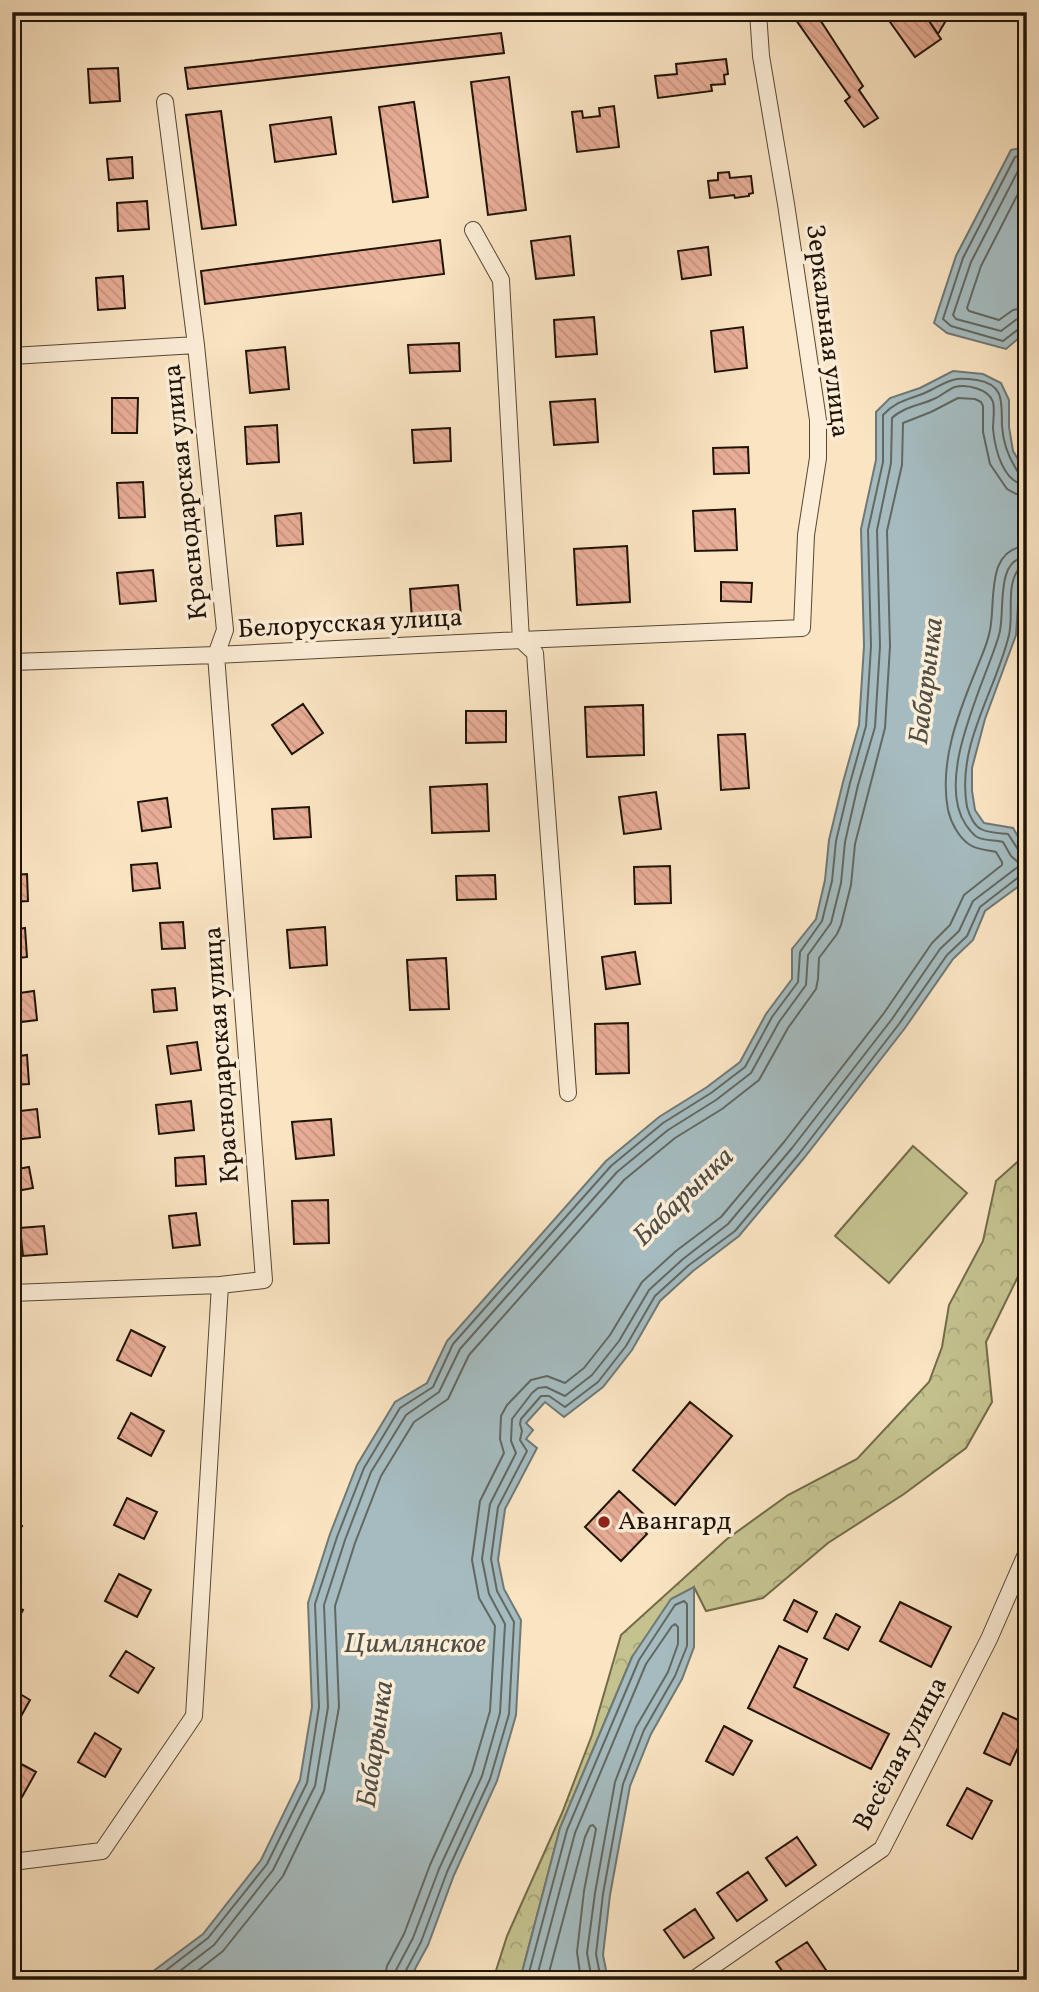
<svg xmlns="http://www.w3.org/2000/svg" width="1039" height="1992" font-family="Vollkorn,serif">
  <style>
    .forest { fill: url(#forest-crowns); stroke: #726b4a; stroke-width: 2 }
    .pitch { fill: #c4c28f; stroke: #726b4a; stroke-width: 2 }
    .water { fill: #a5bbbf; stroke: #707875; stroke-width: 2 }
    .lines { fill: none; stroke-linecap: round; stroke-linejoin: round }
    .shore { stroke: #626862; stroke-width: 2 }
    .building { fill: url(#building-back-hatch); stroke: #201406; stroke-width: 2 }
    .minor-casing { stroke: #564835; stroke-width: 18 }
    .minor { stroke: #fcedd7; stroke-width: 16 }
    .poi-dot { fill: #8f2418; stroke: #fcedd7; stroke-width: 2.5 }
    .labels { text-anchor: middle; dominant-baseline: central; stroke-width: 7; stroke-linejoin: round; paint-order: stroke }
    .street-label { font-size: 26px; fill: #201406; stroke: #fcedd7 }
    .poi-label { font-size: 26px; fill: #201406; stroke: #fcedd7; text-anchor: start }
    .water-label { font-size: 28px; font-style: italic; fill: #4f4e47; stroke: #fcedd7 }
  </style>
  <defs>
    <pattern id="forest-crowns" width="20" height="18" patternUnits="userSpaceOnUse" patternTransform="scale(1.75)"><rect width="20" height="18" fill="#c4c28f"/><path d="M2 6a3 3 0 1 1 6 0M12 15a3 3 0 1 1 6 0" fill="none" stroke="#a8a67a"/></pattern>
    <pattern id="building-back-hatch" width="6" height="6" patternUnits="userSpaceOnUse" patternTransform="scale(1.75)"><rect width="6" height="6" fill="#e8ad96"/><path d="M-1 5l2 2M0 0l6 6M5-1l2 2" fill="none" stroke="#c79480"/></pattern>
  </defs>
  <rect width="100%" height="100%" fill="#fae4c2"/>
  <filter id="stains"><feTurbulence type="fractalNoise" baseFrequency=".00286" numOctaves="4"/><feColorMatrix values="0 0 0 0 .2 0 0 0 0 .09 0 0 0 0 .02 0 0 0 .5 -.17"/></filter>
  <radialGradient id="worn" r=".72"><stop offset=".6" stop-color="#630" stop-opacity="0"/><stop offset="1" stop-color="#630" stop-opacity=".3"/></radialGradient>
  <!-- forest -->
  <path class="forest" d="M1024 1156H1027V1258L986 1342 992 1402 966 1448 904 1494 828 1543 763 1598 706 1611 694 1587 632 1657 560 1828 520 1980H493L507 1936 562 1813 592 1735 621 1635 727 1539 788 1495 857 1459 929 1382 942 1347 949 1305 983 1241 996 1181Z"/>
  <!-- pitch -->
  <path class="pitch" d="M913 1146 967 1193 889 1283 835 1236Z"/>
  <!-- water -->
  <path class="water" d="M1025 147 1027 148V331L1006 349 947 333 934 323 956 256 1011 150Z
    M953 371 983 374 1001 383 1009 400V427L1013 451 1027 474V561L1019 589 1016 635 985 719 972 768V791L975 810 984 823 1013 828 1027 852 1026 881 985 911 973 940 953 959 905 1028 804 1158 739 1236 693 1271 660 1301 632 1350 603 1387 564 1417 545 1402 526 1423 533 1430 526 1439 537 1448 505 1509 498 1560 504 1589 521 1620 516 1715 497 1781 454 1875 428 1945 409 1980H12V1971L82 1976 152 1972 203 1934 261 1860 300 1780 312 1707 308 1603 330 1534 357 1465 395 1402 427 1383 447 1341 606 1161 659 1117 707 1087 740 1062 766 1014 792 979V949L816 919 825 880 829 840 843 782 859 725 864 646 861 529 876 460V412L890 398 920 388Z
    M694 1587V1647L682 1679 651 1734 630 1786 610 1895 603 1955 608 1980H520L560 1828 632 1657 671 1599Z"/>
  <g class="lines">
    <!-- shore -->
    <path class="shore" d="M1027 154 1015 157 963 258 943 319 951 326 1003 341 1020 328 1027 326
      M1027 163 1021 165 971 262 953 315 956 319 1001 331 1017 319 1027 318
      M1027 176 981 266 967 308 969 311 999 320 1013 310 1027 307
      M1027 566 1020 567C1005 585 1014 614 1009 635 995 693 956 745 967 807 969 814 974 826 981 829 988 833 1000 833 1008 834L1019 851 1027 854
      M139 1980 156 1978 208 1938 267 1864 307 1783 319 1707 315 1604 337 1537 364 1468 400 1408 433 1387 453 1344 611 1166 663 1123 711 1093 745 1067 772 1017 798 982 800 952 822 921 832 881 836 841 850 783 866 726 871 646 868 530 883 462V415C899 398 912 400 931 390 952 379 953 377 977 380 1006 385 1001 404 1002 426 1003 441 1007 454 1015 467 1018 473 1020 475 1027 476
      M168 1980 214 1945 273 1870 315 1786 328 1707 324 1605 345 1540 371 1472 406 1415 439 1392 460 1349 617 1172 668 1130 716 1100 751 1073 779 1022 806 985 808 955 831 923 841 883 845 842 858 785 875 727 880 646 877 530 891 463 892 418C903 407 922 405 936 398 942 395 949 389 955 387 967 384 989 389 993 402 995 410 993 420 993 429 995 449 1003 484 1027 485
      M186 1980 223 1951 283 1876 324 1791 339 1707 335 1606 355 1543 381 1476 414 1422 448 1399 469 1355 624 1180 675 1138 722 1109 759 1080 788 1028 816 989 818 979 819 958 837 934 841 925 851 885 855 844 885 728 890 646 887 531 902 465 903 423 931 412 958 398 975 399 981 402 983 406V432L990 464 1007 489 1016 494 1027 495
      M384 1980 387 1966 404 1934 430 1865 472 1772 490 1711 495 1626 479 1598 472 1560 480 1501 504 1453 500 1439 501 1416 507 1405 531 1380 547 1376 565 1383 584 1368 610 1335 642 1282 676 1251 721 1217 784 1142 884 1013 932 943 950 925 964 895 1002 865V862L996 852C988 850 978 850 970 845 959 838 951 823 948 810 939 762 958 714 976 670 981 657 988 643 990 630 996 602 985 548 1027 546
      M394 1980 396 1970 413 1938 439 1869 482 1776 500 1713 505 1624 489 1594 482 1559 490 1504 516 1453 511 1441 512 1419 532 1393 538 1388 546 1387 565 1396 592 1375 619 1341 649 1290 683 1259 728 1224 792 1148 892 1019 940 949 959 931 973 901 1019 866V863L1011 856 1003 842C995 840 984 841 977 837 972 834 969 829 966 825 934 778 985 683 999 635 1006 614 994 558 1027 557
      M403 1980 404 1974 421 1942 447 1872 490 1779 509 1714 514 1622 497 1591 491 1559 498 1507 527 1451 520 1440 522 1431 520 1424 521 1419 541 1396H549L565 1407 598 1382 626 1346 655 1296 689 1265 735 1231 799 1154 899 1024 947 955 967 936 980 907 1020 876 1027 875
      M527 1980 567 1830 639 1660 675 1605 684 1601 687 1604V1646L675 1676 644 1730 623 1784 603 1894 596 1954 601 1980
      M536 1980 575 1833 646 1664 672 1626 675 1624 678 1627V1644L668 1672 636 1727 615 1782 595 1893 587 1953 592 1980
      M547 1980 585 1837 590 1826 593 1825 596 1829 584 1891 577 1952 581 1980"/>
  </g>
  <!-- building -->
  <path class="building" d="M794 12H815L863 86 859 90 878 118 864 127 845 101 850 97 796 20Z
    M883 12H923L941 39 915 57Z
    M923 12H951L938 34Z
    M501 33 504 53 188 89 185 68Z
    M726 59 728 74 724 75 725 84 711 85 712 91 658 98 655 76 677 74 676 64Z
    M118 68 120 101 90 103 88 69Z
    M509 77 526 210 488 215 471 82Z
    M414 102 428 197 393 202 379 107Z
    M614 106 619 147 577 152 572 112 582 111 583 118 600 116 599 108Z
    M221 111 236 225 202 229 186 115Z
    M331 117 336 154 275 162 270 125Z
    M132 157 133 178 109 180 107 159Z
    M729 172 730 178 751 176 753 193 749 194V196L735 198 734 195 710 198 708 181 718 180V173Z
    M12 190H18L20 221H12Z
    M147 201 149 229 118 231 117 203Z
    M570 236 574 275 536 279 531 241Z
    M440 240 444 274 205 304 201 271Z
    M708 247 711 275 682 279 678 251Z
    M123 276 125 308 98 310 96 278Z
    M594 317 597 354 556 357 554 320Z
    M743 327 747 368 715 372 711 331Z
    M459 343 460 371 410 373 408 345Z
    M285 347 289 389 250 393 246 351Z
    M112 398H138L137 433H112Z
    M595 399 598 442 554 445 550 402Z
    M277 425 279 462 247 464 245 427Z
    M450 428 451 461 414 463 412 430Z
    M748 447 749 473 714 474 713 448Z
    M143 482 145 517 119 518 117 483Z
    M735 509 737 550 695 551 693 511Z
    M301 513 303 544 277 546 275 516Z
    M627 546 630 602 577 605 574 549Z
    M153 570 156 601 120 604 117 573Z
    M721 582 752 583 751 602 721 601Z
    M458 585 461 616 412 620 410 589Z
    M303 704 323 733 292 754 272 725Z
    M643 705 644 755 587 757 585 707Z
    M466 711H506V742L466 743Z
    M745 734 749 788 721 790 718 735Z
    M487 784 489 831 432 833 430 787Z
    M656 792 661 829 624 834 619 797Z
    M167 798 171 827 142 831 138 802Z
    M309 807 311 837 274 839 272 809Z
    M157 863 160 888 133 891 131 865Z
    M670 866 671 903 635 904 634 867Z
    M27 874 28 901 12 902V875Z
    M495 875 496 899 457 900 456 876Z
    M183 922 185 948 162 949 160 923Z
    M325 927 327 965 290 968 287 930Z
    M25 928 27 957 12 959V930Z
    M635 952 640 984 606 989 602 957Z
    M446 958 449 1009 410 1010 407 960Z
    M175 988 177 1010 154 1012 152 990Z
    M34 991 37 1020 12 1023V994Z
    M628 1023 629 1073 596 1074 595 1024Z
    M197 1042 201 1070 171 1074 167 1046Z
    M27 1055 29 1084 12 1085V1057Z
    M191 1101 194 1130 159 1134 156 1105Z
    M37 1109 40 1137 14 1140 12 1112Z
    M331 1119 334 1155 296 1159 292 1122Z
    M204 1156 206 1184 176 1186 175 1158Z
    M29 1167 33 1188 12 1192V1170Z
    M328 1200 329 1243 294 1244 292 1201Z
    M196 1213 200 1245 173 1248 169 1216Z
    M44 1226 47 1254 23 1256 20 1228Z
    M131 1330 165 1347 151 1376 117 1360Z
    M690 1402 732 1436 675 1505 633 1470Z
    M131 1413 164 1431 151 1456 118 1438Z
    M619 1491 649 1519 641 1528 647 1534 621 1561 585 1527Z
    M127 1498 157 1512 144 1539 114 1525Z
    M12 1521 22 1526 12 1544Z
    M119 1574 151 1590 137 1617 105 1601Z
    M794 1600 817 1612 807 1632 784 1620Z
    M900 1602 951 1627 931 1667 880 1641Z
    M12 1604 23 1610 12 1630Z
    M836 1614 860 1627 848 1650 824 1638Z
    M779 1646 807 1659 794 1687 889 1734 871 1769 748 1708Z
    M126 1651 154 1668 138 1693 110 1676Z
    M12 1689 30 1700 19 1720 12 1716Z
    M1003 1713 1027 1724V1728L1010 1765 984 1753Z
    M724 1726 752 1741 733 1775 706 1761Z
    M95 1733 121 1749 105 1777 78 1762Z
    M12 1759 36 1772 22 1797 12 1792Z
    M967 1788 992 1801 972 1839 947 1825Z
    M797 1837 816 1865 786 1886 766 1858Z
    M748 1872 767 1900 737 1921 717 1893Z
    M695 1909 714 1938 684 1958 664 1930Z
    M807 1942 826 1970 811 1980H788L776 1962Z"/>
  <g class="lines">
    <!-- minor casing -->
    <g class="minor-casing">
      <path id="minor" d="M12 356 196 345
        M521 640 802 628 806 535 818 458V420L786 204 761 56 758 12
        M521 640 535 653 568 1093
        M12 662 216 655 521 640 501 280 473 230
        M12 1293 220 1285
        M12 1862 102 1851 194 1716 220 1285 264 1280 216 655 225 630 196 345 165 102
        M693 1980 882 1849 989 1639 1027 1552"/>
    </g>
    <!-- minor -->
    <use href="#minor" class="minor"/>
  </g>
  <!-- markers -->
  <circle class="poi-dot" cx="604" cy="1522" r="7"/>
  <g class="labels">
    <!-- street labels -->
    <g class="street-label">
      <text transform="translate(827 331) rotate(83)">Зеркальная улица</text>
      <text transform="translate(186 492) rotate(-96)">Краснодарская улица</text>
      <text transform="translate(350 624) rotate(-3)">Белорусская улица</text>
      <text transform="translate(222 1055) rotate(-94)">Краснодарская улица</text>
      <text transform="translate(901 1754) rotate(-62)">Весёлая улица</text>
    </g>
    <!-- poi labels -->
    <g class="poi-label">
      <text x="618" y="1522">Авангард</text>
    </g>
    <!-- water labels -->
    <g class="water-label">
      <text transform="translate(927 681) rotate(-83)">Бабарынка</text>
      <text transform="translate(684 1197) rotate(-44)">Бабарынка</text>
      <text x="415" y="1644">Цимлянское</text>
      <text transform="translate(376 1744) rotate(-82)">Бабарынка</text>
    </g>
  </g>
  <!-- margin -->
  <rect width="1039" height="1992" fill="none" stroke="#fae4c2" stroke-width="42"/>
  <rect x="14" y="14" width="1011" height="1964" fill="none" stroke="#201406" stroke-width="3.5"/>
  <rect x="21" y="21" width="997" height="1950" fill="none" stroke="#201406" stroke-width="2"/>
  <rect width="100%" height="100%" filter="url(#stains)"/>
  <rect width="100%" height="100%" fill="url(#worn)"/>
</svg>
